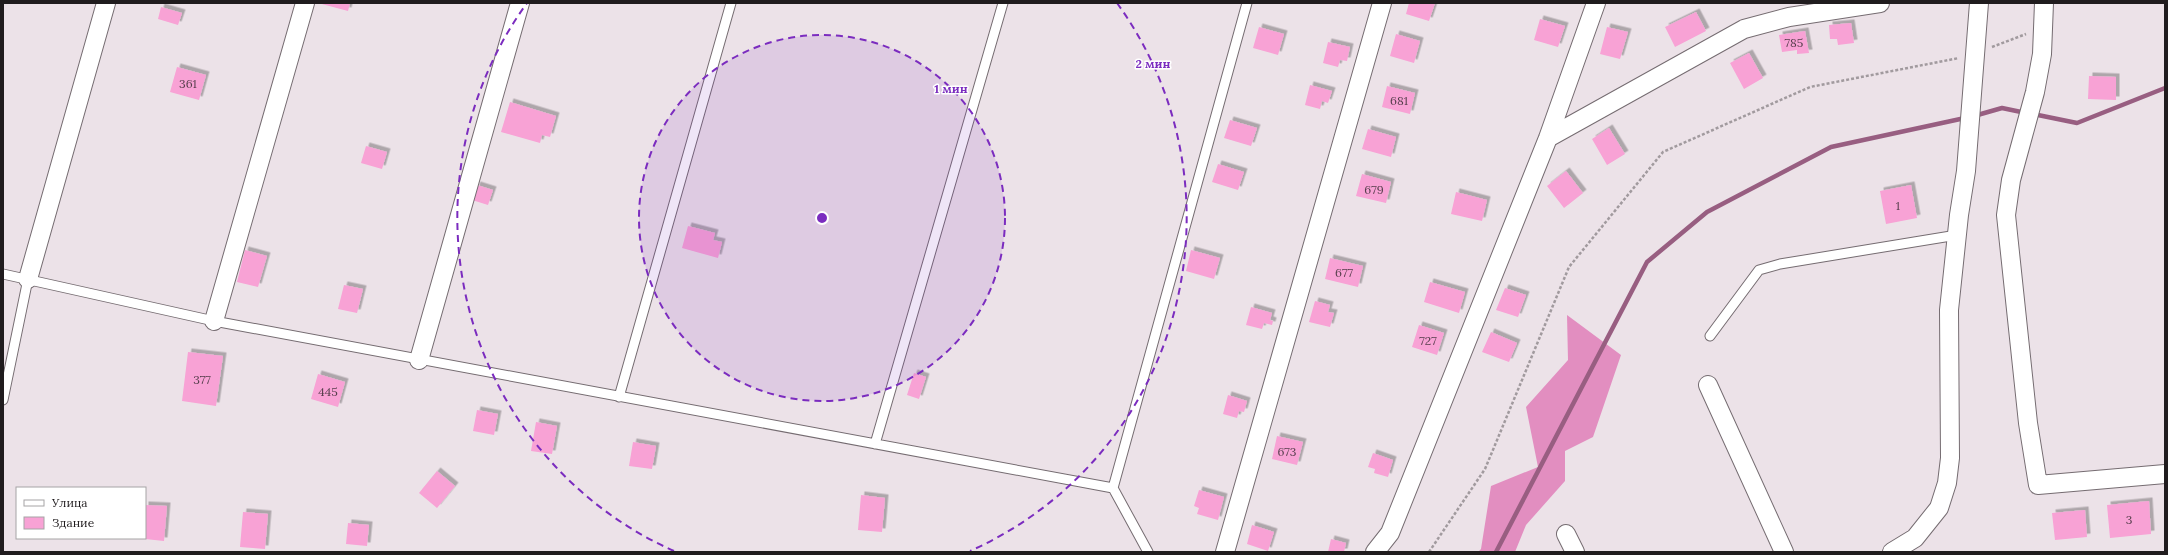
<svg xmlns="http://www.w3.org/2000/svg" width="2168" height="555" font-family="Lora,serif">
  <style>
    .forest { fill: #e28ec0 }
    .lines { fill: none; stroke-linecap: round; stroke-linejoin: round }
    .stream { stroke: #985e81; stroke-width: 4.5 }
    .building { fill: #f8a2d5; filter: url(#shadow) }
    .service-casing { stroke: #756c71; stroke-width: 11 }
    .minor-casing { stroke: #756c71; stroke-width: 20 }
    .path { stroke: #a19a9e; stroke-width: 2.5; stroke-dasharray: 3 2; stroke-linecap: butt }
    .service { stroke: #fff; stroke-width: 9 }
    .minor { stroke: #fff; stroke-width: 18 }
    .ring { fill: none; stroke: #7b2cbf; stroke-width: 2; stroke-dasharray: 7 5 }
    .labels { text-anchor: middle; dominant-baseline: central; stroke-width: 3; stroke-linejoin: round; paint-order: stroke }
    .number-label { font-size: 12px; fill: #563e4c }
    .centre { fill: #7b2cbf; stroke: #fff; stroke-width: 2 }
    .ring-label { font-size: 12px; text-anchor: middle; font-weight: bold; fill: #7b2cbf; stroke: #fff; stroke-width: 3; stroke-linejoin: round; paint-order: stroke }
  </style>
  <defs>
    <filter id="shadow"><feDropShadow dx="3.5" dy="-3.5" stdDeviation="0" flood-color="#0004"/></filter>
  </defs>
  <rect width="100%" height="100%" fill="#ece2e8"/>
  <!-- forest -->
  <path class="forest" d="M1567 315 1621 355 1593 437 1565 451V481L1526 525 1515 552H1478L1481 549 1491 486 1538 467 1526 407 1568 360Z"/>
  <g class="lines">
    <!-- stream -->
    <path class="stream" d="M2033 114 2077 123 2165 88
      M1974 116 2002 108 2026 113
      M1496 552 1647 262 1707 212 1831 147 1965 118"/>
  </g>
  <!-- building -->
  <path class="building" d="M318 3H350L348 11Z
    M1409 3H1435L1429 21 1406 14Z
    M161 7 182 13 178 25 158 19Z
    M1696 12 1706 31 1675 47 1665 27Z
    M1540 19 1565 26 1558 47 1534 40Z
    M1851 23 1854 43 1838 45 1837 39H1830L1829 25Z
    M1259 27 1284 34 1278 55 1253 48Z
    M1607 27 1628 32 1620 59 1600 54Z
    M1805 31 1809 53 1797 54V50L1782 52 1779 35Z
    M1396 34 1420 41 1414 63 1390 56Z
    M1328 42 1350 47 1347 61 1340 60 1338 67 1323 63Z
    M1749 53 1763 78 1744 89 1730 63Z
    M177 67 206 75 199 100 170 92Z
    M2089 76 2116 77V100L2088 99Z
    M1310 85 1332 91 1328 103 1322 101 1320 109 1305 105Z
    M1387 86 1415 93 1410 114 1382 107Z
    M510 102 556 116 550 137 542 135 540 143 501 132Z
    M1230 120 1257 128 1251 146 1224 138Z
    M1609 128 1625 154 1607 165 1592 139Z
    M1368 129 1396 137 1391 157 1362 149Z
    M366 146 387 152 382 169 361 163Z
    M1218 164 1244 172 1238 190 1212 182Z
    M1566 171 1583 193 1564 208 1547 186Z
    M1362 174 1391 182 1386 203 1356 196Z
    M477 185 493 190 488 205 472 200Z
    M1911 185 1917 218 1886 224 1880 191Z
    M1456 192 1487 200 1482 221 1451 214Z
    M688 226 715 233 713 240 722 242 718 258 682 248Z
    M245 250 267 256 258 287 237 282Z
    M1191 250 1220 258 1214 279 1186 271Z
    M1330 258 1363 266 1358 287 1325 279Z
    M1430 282 1465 292 1459 313 1424 302Z
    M344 285 363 289 357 313 338 309Z
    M1505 288 1526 295 1518 317 1496 310Z
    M1315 301 1330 305 1328 312 1334 313 1330 327 1309 322Z
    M1251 307 1272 313 1270 320 1273 321 1272 325 1264 323 1262 329 1246 325Z
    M1419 325 1444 333 1437 355 1412 347Z
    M1491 332 1517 343 1509 362 1482 352Z
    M188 352 223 356 216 406 182 401Z
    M914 373 926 377 919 399 907 395Z
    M318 374 345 382 338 407 311 399Z
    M1228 395 1247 401 1244 412 1239 411 1237 418 1223 414Z
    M477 410 498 414 494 435 473 431Z
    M536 422 557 426 552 454 531 451Z
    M1277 436 1303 442 1297 465 1272 459Z
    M633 442 656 446 652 469 629 466Z
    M1373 453 1393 460 1388 477 1374 473 1375 469 1368 467Z
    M437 471 455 486 437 508 419 493Z
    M1199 490 1224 497 1218 520 1197 514 1199 508 1194 506Z
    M861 495 885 498 882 532 858 530Z
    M2149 501 2151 534 2110 538 2107 505Z
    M145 505 167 506 164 541 145 539Z
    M2085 510 2087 537 2055 540 2052 513Z
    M243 512 268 514 265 549 240 547Z
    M348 523 369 525 367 546 346 544Z
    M1252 525 1274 532 1268 551 1247 544Z
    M1331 539 1346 543 1344 552H1328Z"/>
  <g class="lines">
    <!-- service casing -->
    <g class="service-casing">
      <path id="service" d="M3 274 214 321 1113 488 1148 552
        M1710 336 1759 270 1780 264 1957 235
        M619 397 731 3
        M3 400 28 279
        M875 444 1003 3
        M1113 488 1247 3"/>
    </g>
    <!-- minor casing -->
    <g class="minor-casing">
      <path id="minor" d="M2044 3 2042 54 2035 92 2011 180 2006 215 2028 423 2038 485 2165 474
        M1548 138 1744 29 1789 17 1880 3
        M28 279 106 3
        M214 321 305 3
        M419 360 520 3
        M1708 385 1784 552
        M1566 534 1575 552
        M1225 552 1382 3
        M1375 552 1390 533 1548 138 1596 3
        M1892 552 1915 538 1939 508 1947 483 1950 458 1949 310 1959 215 1966 171 1979 3"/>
    </g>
    <!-- path -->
    <path class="path" d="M1992 47 2026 34
      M1429 552 1485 469 1569 267 1663 152 1810 87 1959 58"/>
    <!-- service -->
    <use href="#service" class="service"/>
    <!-- minor -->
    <use href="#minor" class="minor"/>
  </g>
  <!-- distance rings -->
  <circle cx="822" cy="218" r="183" fill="#7b2cbf" fill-opacity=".12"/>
  <g class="ring">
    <circle cx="822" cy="218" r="183"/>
    <path d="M674 551A365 365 0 0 1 527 3M1117 3A365 365 0 0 1 970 551"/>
  </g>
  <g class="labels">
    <!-- number labels -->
    <g class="number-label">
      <text x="1794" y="42">785</text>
      <text x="188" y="83">361</text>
      <text x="1399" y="100">681</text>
      <text x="1374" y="189">679</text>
      <text x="1898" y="205">1</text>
      <text x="1344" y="272">677</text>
      <text x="1428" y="340">727</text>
      <text x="202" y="379">377</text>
      <text x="328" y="391">445</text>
      <text x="1287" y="451">673</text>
      <text x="2129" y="519">3</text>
    </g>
  </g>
  <circle cx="822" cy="218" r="6" class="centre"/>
  <g class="ring-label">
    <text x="1153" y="68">2 мин</text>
    <text x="951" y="93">1 мин</text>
  </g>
  <!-- border -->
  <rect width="2168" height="555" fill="none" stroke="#201c1e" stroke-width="8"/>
  <!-- legend -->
  <rect x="16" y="487" width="130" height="52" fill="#ffffff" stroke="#a6a4a5"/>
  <rect x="24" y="500" width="20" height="6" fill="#ffffff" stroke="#a6a4a5"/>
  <text x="52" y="507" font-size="12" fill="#201c1e">Улица</text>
  <rect x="24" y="517" width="20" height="12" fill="#f8a2d5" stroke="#a6a4a5"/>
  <text x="52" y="527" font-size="12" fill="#201c1e">Здание</text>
</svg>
